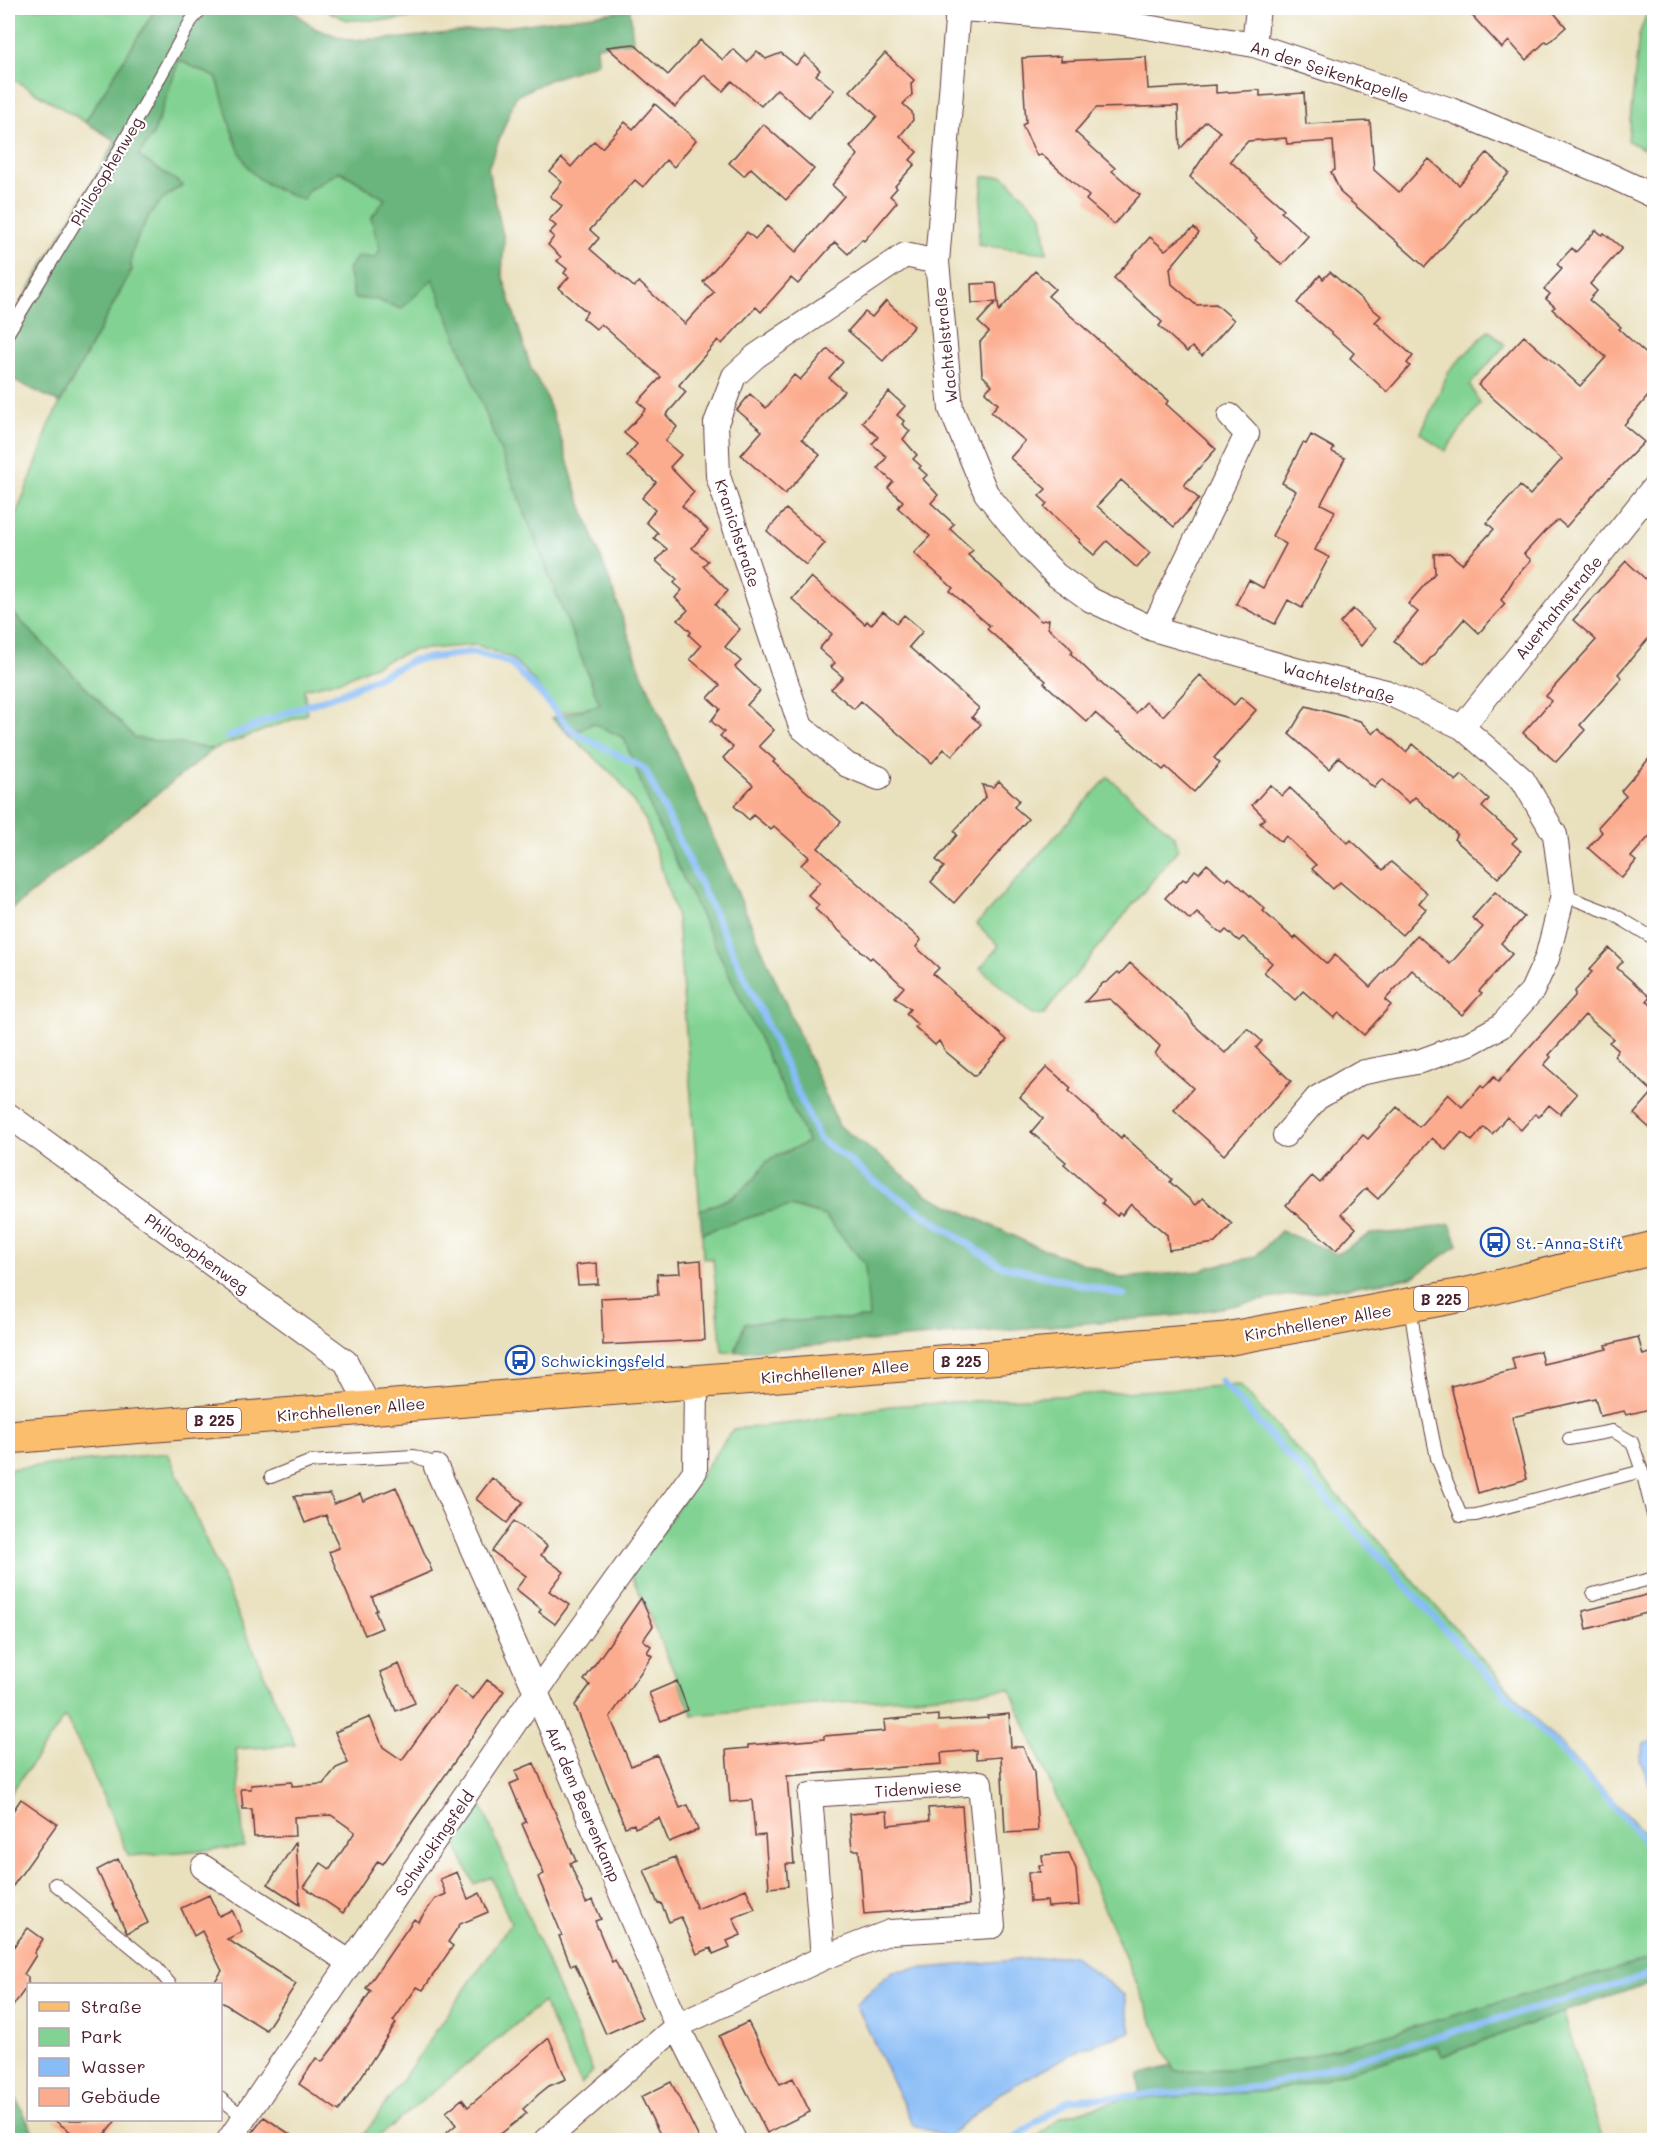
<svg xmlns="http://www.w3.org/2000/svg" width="1662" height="2148" font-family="Mali,sans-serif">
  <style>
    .green { fill: #82d393; stroke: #66795f; stroke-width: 1.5 }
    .forest { fill: #69b57d; stroke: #5a6a54; stroke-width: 1.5 }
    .water { fill: #88bcf6; stroke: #696e90; stroke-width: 1.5 }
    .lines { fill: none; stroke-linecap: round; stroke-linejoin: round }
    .stream { stroke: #88bcf6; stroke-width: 7 }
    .building { fill: #fcac8e }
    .lane-casing { stroke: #623c41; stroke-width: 14 }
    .street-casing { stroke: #623c41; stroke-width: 26 }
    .primary-casing { stroke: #623c41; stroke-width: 35 }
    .lane { stroke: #fff; stroke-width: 12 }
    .street { stroke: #fff; stroke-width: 24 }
    .primary { stroke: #fabe6d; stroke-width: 33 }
    .labels { text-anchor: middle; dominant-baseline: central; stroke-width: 4.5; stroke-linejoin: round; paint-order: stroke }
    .shield { fill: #fff; stroke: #80626b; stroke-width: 1.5 }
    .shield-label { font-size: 15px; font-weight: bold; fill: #4a1f2b }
    .street-label { font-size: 16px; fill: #4a1f2b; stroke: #fff }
    .transit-label { font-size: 16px; fill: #164399; stroke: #fff; text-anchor: start }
  </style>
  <rect width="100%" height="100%" fill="#fff"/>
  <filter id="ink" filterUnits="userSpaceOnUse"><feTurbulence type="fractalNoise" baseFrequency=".0167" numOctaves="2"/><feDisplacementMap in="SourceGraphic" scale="12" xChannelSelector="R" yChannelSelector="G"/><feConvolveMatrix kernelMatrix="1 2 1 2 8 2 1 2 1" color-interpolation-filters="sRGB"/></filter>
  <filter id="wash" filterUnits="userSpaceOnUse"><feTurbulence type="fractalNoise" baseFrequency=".008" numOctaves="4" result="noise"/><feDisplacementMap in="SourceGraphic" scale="24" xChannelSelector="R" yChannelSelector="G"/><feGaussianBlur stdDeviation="1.35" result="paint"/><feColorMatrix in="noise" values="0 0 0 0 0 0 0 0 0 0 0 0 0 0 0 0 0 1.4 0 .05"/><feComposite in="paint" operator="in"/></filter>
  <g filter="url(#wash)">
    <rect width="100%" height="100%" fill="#e9e0bd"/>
    <!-- green -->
    <path class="green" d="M8 8H156L85 122 8 76Z
      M321 8H427L429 15 393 20H347Z
      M1649 8H1654V154L1628 141 1639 35Z
      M179 60 217 78 234 138 251 171 277 190 307 191 340 171 386 199 371 218 381 250 375 258 377 300 401 309 433 278 600 705 560 713 526 672 511 658 477 645 414 650 385 661 345 679 304 689 307 714 214 749 135 738 8 608V520L13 522 38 459 50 422 132 270C125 255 149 213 160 202 166 195 175 190 182 185L138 156 154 133Z
      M1004 176 1042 215 1047 253 978 245 983 177Z
      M1489 330 1505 345 1470 385 1480 404 1445 451 1421 433 1449 371Z
      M593 723 624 738 653 814 809 1143C796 1148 781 1151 770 1159 763 1164 761 1171 756 1177 741 1196 722 1202 700 1210L677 917 646 821 618 779 570 735Z
      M1108 777 1175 837 1178 849 1044 1014 1033 1015 980 968 999 946 977 924Z
      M790 1206 825 1216 865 1264 870 1318 745 1323 735 1352 722 1351 713 1259 703 1258 702 1233 757 1215Z
      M1240 1385 1532 1715 1654 1843V1958L1336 2049 1283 2062 1227 2069 1174 2071 1010 1689 693 1715 631 1574 733 1429 804 1422 890 1406Z
      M168 1453 295 1745 236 1749 244 1847 129 1856 87 1760 65 1717 8 1797V1469Z
      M480 1802 593 2071 581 2084 543 2002 374 2140 361 2139 511 1923 491 1877 474 1884 454 1840Z
      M1563 2012 1602 2137 1617 2140H1034L1061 2117 1124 2099 1272 2091 1316 2081 1437 2046 1443 2056Z"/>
    <!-- forest -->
    <path class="forest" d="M156 8H289L316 29 349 40 402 38 505 27 630 10 633 42 597 46 598 63 549 80 516 96 488 168 504 240 502 274 531 369 545 394 559 432 577 493 611 585 641 671 839 1126 890 1164 926 1194 1030 1244 1122 1278 1202 1271 1209 1267 1255 1257 1281 1231 1337 1254 1370 1234 1405 1232 1450 1224 1458 1245 1412 1278 1285 1296 1182 1315 735 1352 745 1323 869 1318 865 1264 825 1216 791 1206 757 1215 702 1233 700 1210 732 1198 757 1176 767 1161 808 1142 653 814 624 738 593 723 570 735 552 718 600 705 433 279 401 309 377 300 354 298 348 269 358 256 375 258 380 250 371 218 385 199 340 171 307 191 304 200C286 193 264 186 251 171 234 151 225 104 217 78L179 60 154 133 138 156 183 185C175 190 166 195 160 202 149 213 125 255 132 269L60 403 8 377V325L116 141 85 122Z
      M8 608 135 738 214 749 8 912Z
      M1654 1958V1982L1563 2012 1442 2056 1437 2046 1316 2081 1272 2091 1139 2099V2075L1172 2066 1174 2071 1227 2069 1283 2062 1336 2049Z
      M8 2082 37 2140H8Z"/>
    <!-- water -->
    <path class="water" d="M1654 1740V1790L1651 1788 1640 1760 1644 1744Z
      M1072 1955 1124 1995 1131 2032 1080 2049 1000 2093 947 2137 913 2125 856 2004 893 1971Z"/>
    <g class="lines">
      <!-- stream -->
      <path class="stream" d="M228 737 291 711 345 692 414 660 474 652 510 663 542 695 572 731 645 769 749 986 819 1139 850 1161 872 1180 1000 1265 1124 1295
        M1221 1381 1469 1656 1608 1799 1654 1852
        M1014 2140 1024 2131 1069 2100 1261 2087 1654 1974"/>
    </g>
    <g id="blocks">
      <!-- building -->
      <path class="building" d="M1465 8H1550L1566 27 1548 43 1546 41 1526 60 1509 41 1502 48Z
        M700 40 723 60 733 49 747 62 757 51 766 59 781 53 796 65 805 55 820 70 816 75 834 90 809 118 777 89 761 106 732 81 723 91 704 75 675 107 607 47 634 44 668 75Z
        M885 53 914 80 911 84 912 95 903 104 912 112 913 120 900 136 917 152 910 160 915 164 895 186 897 188 890 196 897 202 864 241 862 239 848 254 835 242 798 284 791 278 761 312 756 307 722 344 718 340 679 385 686 392 666 415 677 427 665 441 681 455 670 467 694 492 682 506 708 530 692 548 708 561 703 566 728 591 715 605 740 629 725 647 741 661 735 667 760 691 747 705 774 730 759 746 775 760 773 762 841 822 818 848 921 940 916 947 939 968 933 974 1007 1040 975 1076 945 1051 939 1041 935 1045 915 1027 918 1025 906 1014 910 1009 895 997 904 987 872 957 870 959 815 909 819 905 808 895 820 882 801 865 809 857 774 826 771 830 753 815 749 820 734 806 753 785 723 758 733 747 720 736 724 732 711 721 720 709 708 698 720 685 690 659 701 646 689 635 691 632 678 620 688 610 675 598 682 590 674 583 677 579 656 561 667 549 654 538 658 533 646 522 655 510 642 498 656 482 627 456 637 444 624 433 646 409 638 402 661 377 601 324 596 329 583 318 587 312 559 288 569 277 564 273 567 269 557 261 561 257 548 245 554 237 549 233 556 226 549 220 562 206 550 196 562 182 550 172 562 158 571 167 594 141 602 148 625 122 633 129 655 104 696 140 674 167 666 160 643 187 635 180 590 230 599 238 590 249 634 287 639 282 685 324 714 292 703 282 747 232 755 239 767 226 796 252 844 196 832 185 858 155 850 147 877 116 850 91Z
        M1061 56V61L1146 57 1148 89 1216 85V93L1260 90V96L1304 93 1306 124 1370 121 1374 170 1399 192 1429 159 1459 185 1487 153 1509 173 1425 267 1341 193 1331 172 1335 170 1333 141 1287 144 1286 138 1248 141 1230 161 1284 209 1281 212 1308 236 1282 265 1255 240 1257 238 1244 226 1190 177 1220 132 1206 121 1180 149 1178 106 1096 108 1075 132 1115 168 1112 171 1140 195 1114 224 1086 200 1089 196 1076 185 1041 154 1037 156 1022 125 1026 123 1022 58Z
        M763 124 814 169 786 200 751 168 744 176 729 163Z
        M1194 228 1199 233 1170 268 1172 284 1196 305 1216 304 1234 320 1202 356 1192 347 1187 352 1159 326 1162 322 1114 278 1150 237 1165 250Z
        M1596 230 1602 235 1604 233 1622 248 1590 284 1597 291 1589 300 1621 327 1619 329 1654 361V389L1624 425 1644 442 1597 491 1566 527 1558 520 1545 531 1524 554 1531 560 1514 579 1501 600 1505 604 1479 633 1464 619 1423 667 1394 641 1418 612 1408 604 1435 573 1434 554 1449 553 1462 564 1494 529 1487 523 1520 486 1530 495 1562 459 1478 385 1524 336 1580 386 1606 357 1552 309 1555 307 1546 299 1550 294 1544 289 1562 269 1557 264 1572 248 1576 252Z
        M1035 271 1055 289 1048 296 1168 401 1166 404 1216 449 1184 485 1199 499 1174 527 1121 480 1097 506 1150 553 1137 568 1107 541 1094 555 1079 542 1080 540 1044 507 1047 503 1039 496 1046 489 1010 458 1025 441 991 412 998 404 985 392 992 385 982 375 980 342 989 332 978 322 996 302 972 303 971 284 996 283 999 311Z
        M1330 272 1381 316 1375 322 1413 356 1407 363 1410 366 1387 392 1350 358 1354 353 1297 303 1320 275 1323 279Z
        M886 301 914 326 883 361 848 331 865 312 872 317Z
        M828 349 843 362 829 378 844 391 802 439 820 455 785 494 741 455 762 431 737 410 750 394 766 408 794 375 800 380Z
        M889 392 905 406 897 415 904 421 902 424 910 431 903 439 917 455 913 459 921 466 919 468 927 475 923 479 938 495 931 503 954 524 950 529 973 550 968 555 1041 621 1049 619 1048 628 1066 643 1073 651 1071 654 1104 686 1136 713 1146 702 1163 716 1200 675 1234 705 1241 697 1256 710 1214 758 1220 763 1194 792 1166 767 1163 770 1119 732 1118 733 1095 713 1087 722 1044 683 1046 681 987 629 990 626 950 591 953 588 914 553 930 536 898 508 903 501 888 488 893 482 878 468 887 457 872 444 878 437 862 422Z
        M1311 435 1334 448 1332 452 1345 458 1321 504 1335 511 1315 550 1329 557 1302 608 1288 600 1275 624 1236 604 1249 580 1263 588 1286 544 1272 536 1296 491 1282 483 1303 443 1306 444Z
        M786 509 825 543 806 565 767 531Z
        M1626 561 1654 587V632L1618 674 1622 678 1580 725 1585 730 1556 762 1523 733 1551 701 1546 696 1596 640 1573 620Z
        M811 577 865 624 867 621 871 625 883 611 897 623 904 615 923 631 909 647 979 708 972 717 981 724 952 756 944 749 932 763 861 701 854 709 831 689 843 677 831 667 835 663 819 649 832 634 792 599Z
        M1353 609 1375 629 1361 646 1340 623Z
        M1306 706 1360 721 1373 734 1379 728 1406 752 1413 744 1456 781 1462 775 1489 799 1482 807 1517 838 1512 843 1521 851 1498 878 1454 839 1457 834 1415 797 1409 803 1382 779 1374 788 1339 757 1329 769 1289 734Z
        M1654 753V831L1631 857 1636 861 1622 878 1588 848 1602 832 1598 827 1626 796 1621 791Z
        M999 781 1019 800 1014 807 1028 819 954 903 931 882 944 867 936 860 957 835 954 831 986 796 982 785 993 787Z
        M1270 785 1282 796 1290 788 1348 843 1351 840 1383 870 1391 862 1427 893 1419 903 1426 909 1402 935 1340 882 1333 889 1312 869 1316 865 1286 836 1281 842 1260 823 1265 818 1252 805Z
        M1207 864 1226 881 1229 877 1265 909 1263 911 1294 939 1296 936 1327 964 1335 955 1370 987 1417 935 1450 964 1483 927 1472 918 1495 892 1524 917 1501 943 1512 954 1479 991 1482 993 1462 1015 1412 970 1385 1000 1391 1005 1364 1035 1339 1013 1334 1018 1303 991 1295 1000 1264 972 1272 963 1243 937 1239 941 1226 930 1222 934 1197 913 1190 920 1165 898 1183 879 1186 881 1195 870 1199 873Z
        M1609 948 1623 961 1617 968 1650 997 1647 1001 1654 1008V1132L1634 1114 1653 1092 1614 1056 1618 1050 1609 1042 1613 1039 1585 1015 1549 1055 1551 1057 1544 1065 1577 1094 1560 1114 1549 1105 1539 1117 1535 1114 1521 1130 1507 1117 1492 1134 1484 1127 1472 1141 1462 1132 1446 1150 1432 1138 1378 1199 1366 1188 1341 1214 1356 1228 1336 1250 1286 1205 1312 1176 1320 1183 1363 1135 1368 1139 1397 1107 1419 1127 1448 1094 1462 1107 1481 1086 1484 1088 1494 1077 1498 1082 1575 996V991L1592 972 1589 970Z
        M1130 963 1188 1015 1194 1025 1225 1053 1247 1028 1262 1041 1256 1048 1291 1081 1224 1155 1174 1110 1193 1088 1155 1054 1160 1046 1110 999 1085 1002 1103 983 1107 982 1118 972 1120 974Z
        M1047 1067 1071 1088 1069 1091 1121 1138 1123 1135 1172 1179 1170 1182 1196 1205 1203 1198 1232 1224 1215 1243 1169 1250 1167 1235 1131 1204 1122 1215 1119 1213 1117 1216 1102 1203 1104 1200 1064 1164 1066 1162 1031 1132 1043 1118 1020 1097Z
        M701 1260 705 1340 603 1345 601 1298 658 1295 657 1274 680 1273 679 1262Z
        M597 1263 598 1284 578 1285 576 1265Z
        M1638 1337 1643 1355 1654 1352V1408L1626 1415 1624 1411 1600 1416 1595 1398 1512 1417 1527 1479 1478 1493 1451 1386 1515 1370 1512 1358 1540 1351 1543 1364 1607 1349 1606 1345Z
        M492 1478 523 1502 507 1523 476 1499Z
        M396 1487 432 1571 372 1597 377 1610 375 1611 382 1628 365 1635 329 1552 339 1548 326 1515 305 1523 294 1496 330 1494 334 1504 360 1494 363 1501Z
        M514 1521 547 1546 541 1555 564 1572 549 1591 569 1605 555 1624 539 1612 541 1609 516 1589 526 1576 492 1551Z
        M1654 1593V1611L1587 1629 1583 1611Z
        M641 1598 653 1626 643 1640 651 1646 647 1652 652 1656 610 1717 631 1766 657 1755 680 1808 688 1805 698 1830 669 1842 659 1818 635 1828 634 1824 625 1827 575 1705 590 1685 584 1680Z
        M399 1664 415 1703 396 1711 380 1672Z
        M487 1680 504 1691 383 1864 378 1861 343 1913 304 1887 321 1863 330 1869 355 1832 331 1815 294 1817 295 1836 254 1837 252 1809H243L241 1789H251V1785L292 1782V1786L323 1784 336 1768 348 1763 335 1732 370 1717 383 1747 402 1760 455 1686 473 1699Z
        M677 1681 688 1710 661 1721 649 1693Z
        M1009 1714 1011 1747H1023L1034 1772 1038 1831 1005 1833 1001 1757 976 1759V1750L941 1753 942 1764 787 1776 794 1864H786L788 1886 769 1888 765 1835 755 1836 752 1800 730 1802 726 1750 748 1748V1745L824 1739V1736L885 1731 884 1720 938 1715V1721L988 1718 987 1716Z
        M534 1763 576 1861 570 1863 586 1903 593 1900 601 1919 595 1921 612 1962 615 1960 642 2018 606 2034 575 1964 571 1966 559 1936 562 1935 538 1877 544 1874 522 1824 526 1822 510 1784 519 1780 515 1771Z
        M21 1799 57 1824 8 1893V1818Z
        M962 1806 969 1905 864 1914 859 1850H852L849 1814 887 1811 888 1825 929 1821 928 1808Z
        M296 1842 300 1905 268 1884Z
        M1069 1853 1076 1869 1079 1905 1048 1907 1047 1901 1030 1902 1028 1872H1040L1039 1865H1043L1042 1855Z
        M675 1857 697 1909 746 1889 755 1909 733 1918 741 1935 727 1941 730 1947 713 1954 711 1948 697 1954 681 1917 669 1922 661 1903 658 1904 644 1870Z
        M118 1859 148 1923 127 1933 97 1870Z
        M457 1872 468 1899 480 1893 488 1912 460 1924 448 1942 453 1946 423 1990 417 1987 393 2021 396 2023 339 2111 299 2084 316 2058 322 2062 335 2045 371 1991 366 1988 414 1919 418 1922 435 1899 446 1894 440 1879Z
        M209 1895 219 1916 232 1910 242 1932 227 1939 296 1984 266 2030 220 2001V1984H213L222 1971 202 1931 194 1936 181 1908Z
        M28 1928 43 1939 34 1953 36 1955 24 1974 28 1977V1985L8 2013V1954Z
        M748 2022 780 2084 793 2078 810 2112 767 2133 719 2036Z
        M549 2038 566 2079 549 2086 539 2094 523 2109 527 2113 493 2140H438L456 2125 446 2112 462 2099 468 2107Z
        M671 2082 700 2140H663L641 2097Z
        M264 2117 299 2140H247Z
        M54 2120H116L101 2140H82Z"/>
    </g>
  </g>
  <g filter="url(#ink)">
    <use href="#blocks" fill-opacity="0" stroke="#623c41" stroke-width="1.5"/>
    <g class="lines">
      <!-- lane casing -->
      <g class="lane-casing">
        <path id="lane" d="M8 333 117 154 191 21 202 8
          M1563 895 1613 914 1653 938
          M1410 1307 1421 1379 1437 1458 1461 1516 1476 1515 1642 1471 1632 1442 1613 1431 1569 1439
          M1642 1471 1654 1519
          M271 1477 309 1462 414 1456 428 1461 436 1467
          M1593 1594 1654 1578
          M55 1884 155 1966 170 1984
          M220 2098 245 2118"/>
      </g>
      <!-- street casing -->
      <g class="street-casing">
        <path id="street" d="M952 8 1116 22 1254 45 1451 110 1607 174 1654 196
          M958 8 937 262 951 409 986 493 1029 547 1056 575 1091 600 1153 629 1299 671 1386 692 1462 727 1523 780 1555 835 1563 895 1547 958 1532 991 1501 1026 1470 1043 1421 1061 1360 1073 1317 1098 1285 1135
          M1254 45 1258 8
          M1153 629 1247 434 1230 416
          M1462 727 1654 487
          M879 778 847 765 801 727 718 476 716 423 734 376 756 356 905 255 937 262
          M8 1115 346 1362 369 1407
          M436 1467 536 1692 677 2026 734 2140
          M203 1867 351 1963
          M229 2140 536 1692 695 1471 696 1383
          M546 2140 677 2026 823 1958 890 1932 993 1926 980 1783 810 1795 823 1958"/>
      </g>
      <!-- primary casing -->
      <g class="primary-casing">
        <path id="primary" d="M8 1437 1226 1339 1468 1294 1654 1248"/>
      </g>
      <!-- lane -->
      <use href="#lane" class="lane"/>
      <!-- street -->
      <use href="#street" class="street"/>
      <!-- primary -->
      <use href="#primary" class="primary"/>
    </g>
  </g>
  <!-- icons -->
  <defs>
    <g id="bus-ring" transform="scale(1.5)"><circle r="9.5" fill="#fff" stroke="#1a4fb4" stroke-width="1.5"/><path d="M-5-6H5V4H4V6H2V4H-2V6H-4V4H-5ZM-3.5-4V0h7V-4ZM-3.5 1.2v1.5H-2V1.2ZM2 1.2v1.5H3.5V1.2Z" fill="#1a4fb4"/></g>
  </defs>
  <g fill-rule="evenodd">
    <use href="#bus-ring" x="1495" y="1242"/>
    <use href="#bus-ring" x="520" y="1360"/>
  </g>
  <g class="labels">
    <!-- shield labels -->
    <g class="shield">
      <rect x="1414" y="1287" width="54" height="24" rx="4.5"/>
      <rect x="934" y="1349" width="54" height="24" rx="4.5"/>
      <rect x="187" y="1408" width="54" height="24" rx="4.5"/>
    </g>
    <g class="shield-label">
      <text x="1441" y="1299">B 225</text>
      <text x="961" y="1361">B 225</text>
      <text x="214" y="1420">B 225</text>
    </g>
    <!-- street labels -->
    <g class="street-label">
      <text transform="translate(1330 71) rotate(18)">An der Seikenkapelle</text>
      <text transform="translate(106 171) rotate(-59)">Philosophenweg</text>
      <text transform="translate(945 345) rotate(-96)">Wachtelstraße</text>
      <text transform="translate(738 533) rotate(72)">Kranichstraße</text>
      <text transform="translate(1558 607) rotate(-51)">Auerhahnstraße</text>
      <text transform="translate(1339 682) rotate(16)">Wachtelstraße</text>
      <text transform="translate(197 1253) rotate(36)">Philosophenweg</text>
      <text transform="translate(1318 1322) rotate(-10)">Kirchhellener Allee</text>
      <text transform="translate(835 1371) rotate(-5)">Kirchhellener Allee</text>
      <text transform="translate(351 1409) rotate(-5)">Kirchhellener Allee</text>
      <text transform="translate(918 1788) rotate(-4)">Tidenwiese</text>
      <text transform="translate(584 1804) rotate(67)">Auf dem Beerenkamp</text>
      <text transform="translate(434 1843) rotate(-55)">Schwickingsfeld</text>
    </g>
    <!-- transit labels -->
    <g class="transit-label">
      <text x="1516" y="1242">St.-Anna-Stift</text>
      <text x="541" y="1360">Schwickingsfeld</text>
    </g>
  </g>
  <!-- margin -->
  <rect width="1662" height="2148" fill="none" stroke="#fff" stroke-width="30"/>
  <!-- legend -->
  <rect x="27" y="1983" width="195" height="138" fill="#ffffff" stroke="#b7a5aa" stroke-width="1.5"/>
  <rect x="39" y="2002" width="30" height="9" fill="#fabe6d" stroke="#b7a5aa" stroke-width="1.5"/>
  <text x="81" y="2013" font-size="18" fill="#4a1f2b">Straße</text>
  <rect x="39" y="2028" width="30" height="18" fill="#82d393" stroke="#b7a5aa" stroke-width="1.5"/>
  <text x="81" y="2043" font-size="18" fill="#4a1f2b">Park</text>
  <rect x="39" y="2058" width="30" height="18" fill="#88bcf6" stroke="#b7a5aa" stroke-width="1.5"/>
  <text x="81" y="2073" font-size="18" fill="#4a1f2b">Wasser</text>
  <rect x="39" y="2088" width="30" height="18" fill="#fcac8e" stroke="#b7a5aa" stroke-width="1.5"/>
  <text x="81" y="2103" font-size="18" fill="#4a1f2b">Gebäude</text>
</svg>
